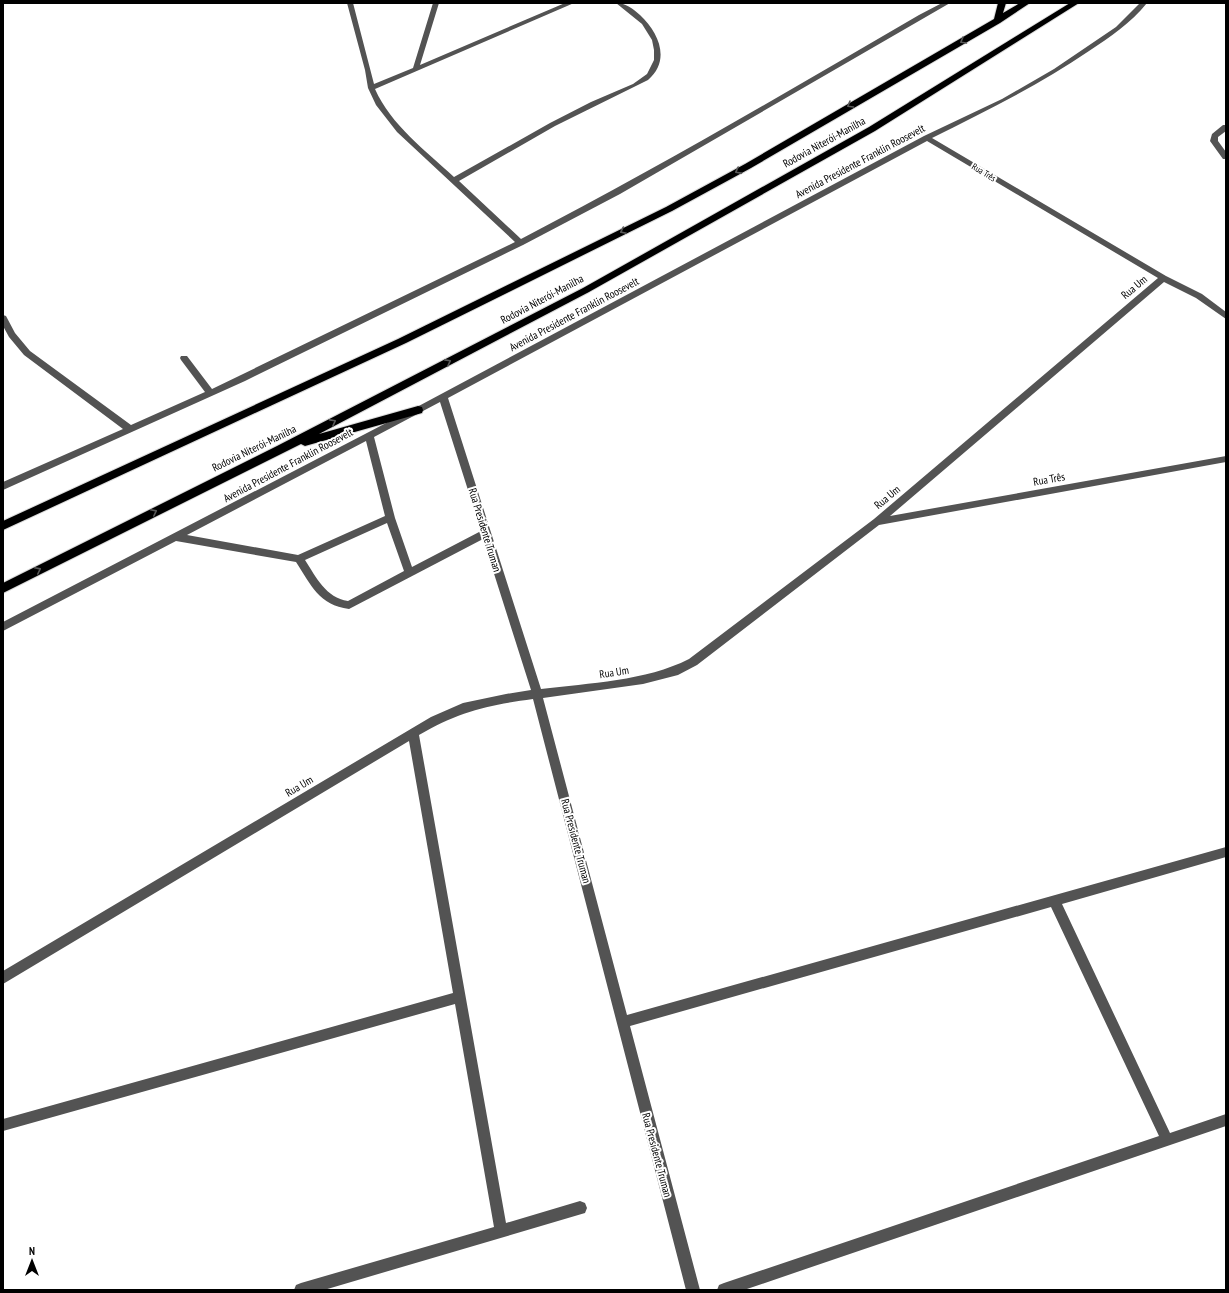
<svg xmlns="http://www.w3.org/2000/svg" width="1229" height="1293" font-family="'PT Sans Narrow',sans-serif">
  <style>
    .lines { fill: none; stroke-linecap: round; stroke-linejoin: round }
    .highway-casing { stroke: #dbdbdb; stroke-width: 2 }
    .minor { fill: #535353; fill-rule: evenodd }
    .highway { fill: #000; fill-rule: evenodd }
    .oneway { stroke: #595959 }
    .labels { text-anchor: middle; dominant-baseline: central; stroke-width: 4; stroke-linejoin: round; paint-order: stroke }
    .far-street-label { font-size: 9px; fill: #000; stroke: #fff }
    .street-label { font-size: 11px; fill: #000; stroke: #fff }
  </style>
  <rect width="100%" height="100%" fill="#fff"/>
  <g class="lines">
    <!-- highway casing -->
    <g class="highway-casing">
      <path id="highway" d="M998 3H1006L1003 13 1020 3H1030L1000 23 751 168 672 211 406 343 3 530V521L398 339 666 207 745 164 994 19Z
        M1070 3H1079L875 131 589 292 319 434 418 406 422 407 423 410 422 413 305 446 301 444 3 593V583L277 446 583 288 869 127Z"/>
    </g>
    <!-- minor -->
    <path class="minor" d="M347 3H353L374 84 413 68 433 3H439L420 65 565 3H574L375 89C391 125 426 151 454 177L550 123 591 102 633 84 647 74 654 60V50L652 40 642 24 616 3C626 3 633 9 640 15 659 33 671 60 648 80L555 126 459 181 521 239C656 169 787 92 919 15L942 3H950L620 194 523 245 245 381 3 490V482L123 429 24 355 9 337 3 326V315L6 316 15 333 30 351 131 425 205 392 181 360 180 358 181 356H187L212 389 515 242 397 132 376 105 368 88 365 70Z
      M1140 3H1147C1131 23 1110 37 1089 51 1039 85 986 111 932 138L1166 276 1202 294 1226 312V319L1196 298 1164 282 890 516 1226 456V462L879 525 697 665 678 675 643 684 543 698 627 1015 1226 847V857L1062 904 1170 1133 1226 1114V1126L744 1290H717L719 1285 724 1283 1159 1136 1051 907 630 1026 700 1290H686L533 699C488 705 458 712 419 735L506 1223 580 1201 585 1203 587 1208 585 1213 324 1290H294L296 1285 301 1283 494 1227 455 1004 3 1131V1119L453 993 409 741 3 984V971L431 717 463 703 506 694 531 690 483 539 349 609C319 605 311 585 296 562L176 541 3 631V622L415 408 924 136 1002 99 1054 69 1116 27ZM927 141 1158 278 874 519 689 659C646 681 589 683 541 689L448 398ZM440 402 481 531 412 567 395 518 374 437ZM366 441 385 516 298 555 187 535ZM387 523 404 571 348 601C326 598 316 577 305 560Z
      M1223 125H1226V131L1218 137V141L1226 152V159H1223L1210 141 1212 134Z"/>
    <!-- highway -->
    <use href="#highway" class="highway"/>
  </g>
  <!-- one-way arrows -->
  <defs><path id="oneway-chevron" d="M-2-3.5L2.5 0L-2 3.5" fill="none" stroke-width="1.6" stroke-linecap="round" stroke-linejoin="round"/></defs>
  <g class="oneway">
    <use href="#oneway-chevron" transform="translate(963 41) rotate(150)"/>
    <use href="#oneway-chevron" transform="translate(850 105) rotate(150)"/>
    <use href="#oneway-chevron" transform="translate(738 171) rotate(152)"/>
    <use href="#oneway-chevron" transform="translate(623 231) rotate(154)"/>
    <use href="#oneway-chevron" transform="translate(448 362) rotate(-28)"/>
    <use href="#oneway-chevron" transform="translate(333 422) rotate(-28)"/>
    <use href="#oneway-chevron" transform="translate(154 512) rotate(-27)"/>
    <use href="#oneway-chevron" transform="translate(38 570) rotate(-27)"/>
  </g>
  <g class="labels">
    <!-- far-street labels -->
    <g class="far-street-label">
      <text transform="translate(984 172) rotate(31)">Rua Três</text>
    </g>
    <!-- street labels -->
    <g class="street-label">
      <text transform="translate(824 142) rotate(-29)">Rodovia Niterói-Manilha</text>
      <text transform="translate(860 161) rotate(-28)">Avenida Presidente Franklin Roosevelt</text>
      <text transform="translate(1134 287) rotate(-40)">Rua Um</text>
      <text transform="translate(542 299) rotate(-28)">Rodovia Niterói-Manilha</text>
      <text transform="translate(574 314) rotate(-28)">Avenida Presidente Franklin Roosevelt</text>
      <text transform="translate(254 448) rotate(-26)">Rodovia Niterói-Manilha</text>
      <text transform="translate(288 465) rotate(-28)">Avenida Presidente Franklin Roosevelt</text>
      <text transform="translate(1049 479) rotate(-10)">Rua Três</text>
      <text transform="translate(887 497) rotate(-40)">Rua Um</text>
      <text transform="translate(485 530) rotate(73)">Rua Presidente Truman</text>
      <text transform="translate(614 672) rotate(-9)">Rua Um</text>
      <text transform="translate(299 786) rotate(-31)">Rua Um</text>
      <text transform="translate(576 841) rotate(75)">Rua Presidente Truman</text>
      <text transform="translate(657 1155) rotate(75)">Rua Presidente Truman</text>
    </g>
  </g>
  <!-- border -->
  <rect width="1229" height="1293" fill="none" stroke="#000000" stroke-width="8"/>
  <!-- north arrow -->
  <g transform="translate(32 1261)" stroke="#ffffff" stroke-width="3" paint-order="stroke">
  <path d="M0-3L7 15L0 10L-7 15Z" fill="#000000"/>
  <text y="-6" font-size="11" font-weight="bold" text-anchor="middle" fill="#000000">N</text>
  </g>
</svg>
